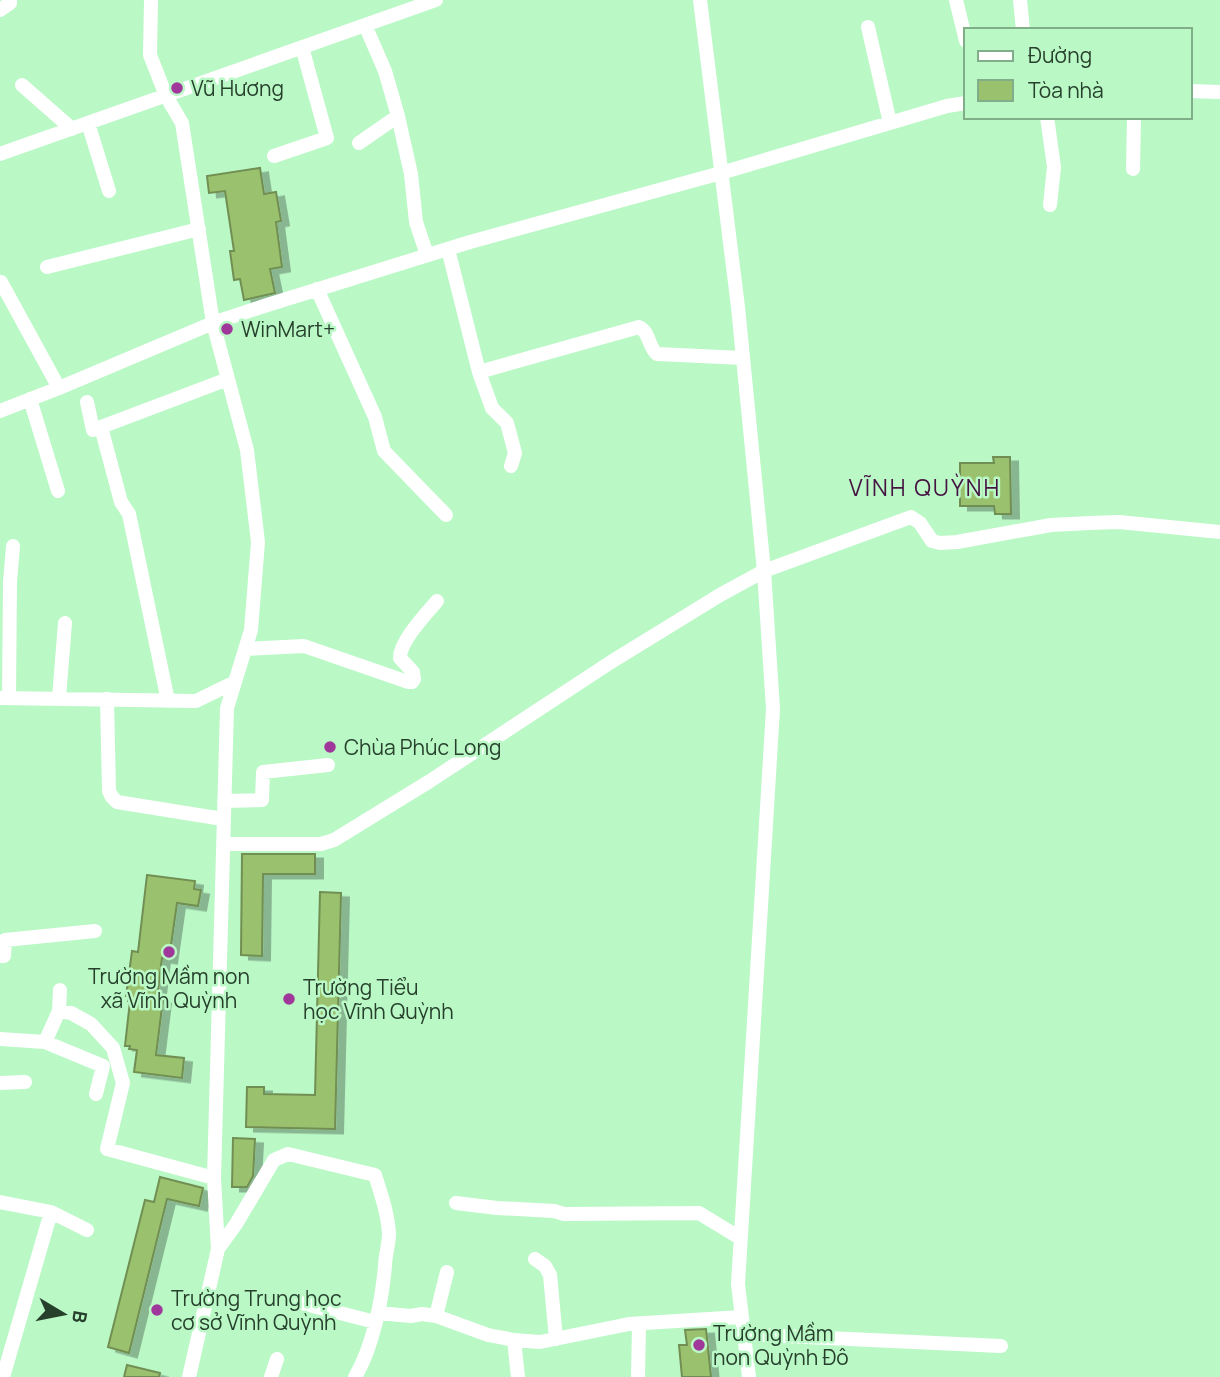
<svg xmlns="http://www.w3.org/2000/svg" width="1220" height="1377" font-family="Manrope,sans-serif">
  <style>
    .building { fill: #9ac26e; stroke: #718f53; stroke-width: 2; filter: url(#shadow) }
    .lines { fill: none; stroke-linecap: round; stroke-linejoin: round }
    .minor { stroke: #fff; stroke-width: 14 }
    .poi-dot { fill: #a0389b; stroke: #baf8c6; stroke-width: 2.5 }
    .labels { text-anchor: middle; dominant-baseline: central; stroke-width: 5; stroke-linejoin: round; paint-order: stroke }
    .poi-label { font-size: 21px; fill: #27402c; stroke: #baf8c6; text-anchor: start }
    .neighbourhood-label { font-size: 23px; letter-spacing: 2px; fill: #461443; stroke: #baf8c6 }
  </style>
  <defs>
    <filter id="shadow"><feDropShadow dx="8" dy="4.5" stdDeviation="0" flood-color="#0004"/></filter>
  </defs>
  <rect width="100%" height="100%" fill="#baf8c6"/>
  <!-- building -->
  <path class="building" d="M260 168 264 194 276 192 281 221 276 222 282 267 270 269 275 293 244 300 240 279 234 280 230 251H234L225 191 209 193 207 176Z
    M993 457H1010L1011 514H995L994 506H960V463H994Z
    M242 854H315V874H263L262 956 241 955Z
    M147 875 195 881 194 889 201 890 198 906 177 903 169 959 162 958 157 998 163 999 156 1055 184 1058 182 1078 134 1072 137 1050 129 1049 130 1046H125L130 1001H128L129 996H126L132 951 138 952Z
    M320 892 341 893 335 1129 246 1127 247 1087H264V1094L315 1095Z
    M233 1138 255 1139 253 1176 247 1187H232Z
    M160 1177 203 1188 199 1206 167 1199 129 1353 108 1347 145 1200 154 1202Z
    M706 1329 711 1377H682L679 1345H687L685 1330Z
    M127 1365 160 1373 159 1377H124Z"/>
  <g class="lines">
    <!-- minor -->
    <path class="minor" d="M151 0 150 55 166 96 182 123 213 323 247 450 258 542 251 630 227 708 214 1178 218 1249 189 1377
      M700 0 738 307 764 571 773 709 738 1284 749 1377
      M956 0 966 41
      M1020 0 1023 30
      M0 10 10 3V0
      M868 27 890 123
      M22 85 72 129
      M1190 91 1220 92
      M398 116 411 174 416 222 427 255
      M1047 117 1054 167 1050 205
      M88 123 109 191
      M359 143 398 116 385 71 365 25
      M0 154 436 0
      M274 156 327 138 302 47
      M1133 169 1134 117
      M448 249 479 372 492 408 507 423 515 453 511 466
      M47 267 199 229
      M1 282 59 388
      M317 289 375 417 384 451 446 515
      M479 372 639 327C650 332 648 347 657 354L743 358
      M30 399 58 491
      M87 402 93 430 101 427 121 502 129 514 168 701
      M0 411 59 388 213 323 264 306 470 242 721 173 947 106 966 103
      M101 427 228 379
      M245 649 304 646 408 682H412L414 679 413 672 400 658C400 641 426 614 437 601
      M0 698 196 701 235 682
      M9 698 10 582 13 546
      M59 698 65 623
      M107 699 109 791 112 797 117 802 223 819
      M224 801 262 800 263 772 328 765
      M223 844H321L334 840 430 781 611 662 720 595 764 571 911 517 920 523 932 541 940 543 957 542 1051 525 1090 523 1119 522 1220 532
      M0 956H4L5 940 95 931
      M60 990 59 1011 71 1013 91 1024 113 1048 123 1083 107 1149 214 1178
      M0 1039 45 1042 103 1066 96 1094
      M45 1042 59 1011
      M0 1083 25 1082
      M0 1202 51 1212 87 1230
      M456 1203 497 1208 554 1211 564 1214 699 1213 740 1238
      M218 1249 236 1224 274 1160 288 1154 375 1175C381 1194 388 1214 389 1234 389 1244 385 1256 385 1266 382 1300 373 1347 355 1377
      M535 1259 545 1266 550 1275 556 1339
      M301 1303 375 1322
      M378 1313 411 1316 422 1314 436 1316 488 1335 514 1340 540 1342 629 1324 741 1317
      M436 1316 447 1272
      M743 1334 1001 1346
      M514 1340 518 1377
      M3 1377 51 1212
      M271 1377 277 1359
      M638 1377 639 1324"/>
  </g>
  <!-- markers -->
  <g class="poi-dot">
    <circle cx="177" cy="88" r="7"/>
    <circle cx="227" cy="329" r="7"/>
    <circle cx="330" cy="747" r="7"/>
    <circle cx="169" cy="952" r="7"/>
    <circle cx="289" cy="999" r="7"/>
    <circle cx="157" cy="1310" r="7"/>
    <circle cx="699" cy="1345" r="7"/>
  </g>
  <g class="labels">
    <!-- poi labels -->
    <g class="poi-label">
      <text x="191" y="88">Vũ Hương</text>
      <text x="241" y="329">WinMart+</text>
      <text x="344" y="747">Chùa Phúc Long</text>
      <text x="169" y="976" text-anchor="middle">Trường Mầm non<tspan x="169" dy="24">xã Vĩnh Quỳnh</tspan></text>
      <text x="303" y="987">Trường Tiểu<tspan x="303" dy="24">học Vĩnh Quỳnh</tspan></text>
      <text x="171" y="1298">Trường Trung học<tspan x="171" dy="24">cơ sở Vĩnh Quỳnh</tspan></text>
      <text x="713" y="1333">Trường Mầm<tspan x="713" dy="24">non Quỳnh Đô</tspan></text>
    </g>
    <!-- neighbourhood labels -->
    <g class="neighbourhood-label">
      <text x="925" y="487">VĨNH QUỲNH</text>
    </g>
  </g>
  <!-- legend -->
  <rect x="964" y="28" width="228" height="91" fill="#baf8c6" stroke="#7fae88" stroke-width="2"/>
  <rect x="978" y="51" width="35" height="10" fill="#ffffff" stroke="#7fae88" stroke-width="2"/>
  <text x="1028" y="63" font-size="21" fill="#27402c">Đường</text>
  <rect x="978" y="80" width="35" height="21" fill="#9ac26e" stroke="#7fae88" stroke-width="2"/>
  <text x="1028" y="98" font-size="21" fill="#27402c">Tòa nhà</text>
  <!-- north arrow -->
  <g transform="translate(63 1314) rotate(100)" stroke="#baf8c6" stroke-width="5" paint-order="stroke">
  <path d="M0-5L12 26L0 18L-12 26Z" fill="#27402c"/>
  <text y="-10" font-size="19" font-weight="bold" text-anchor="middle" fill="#27402c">B</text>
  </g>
</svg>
